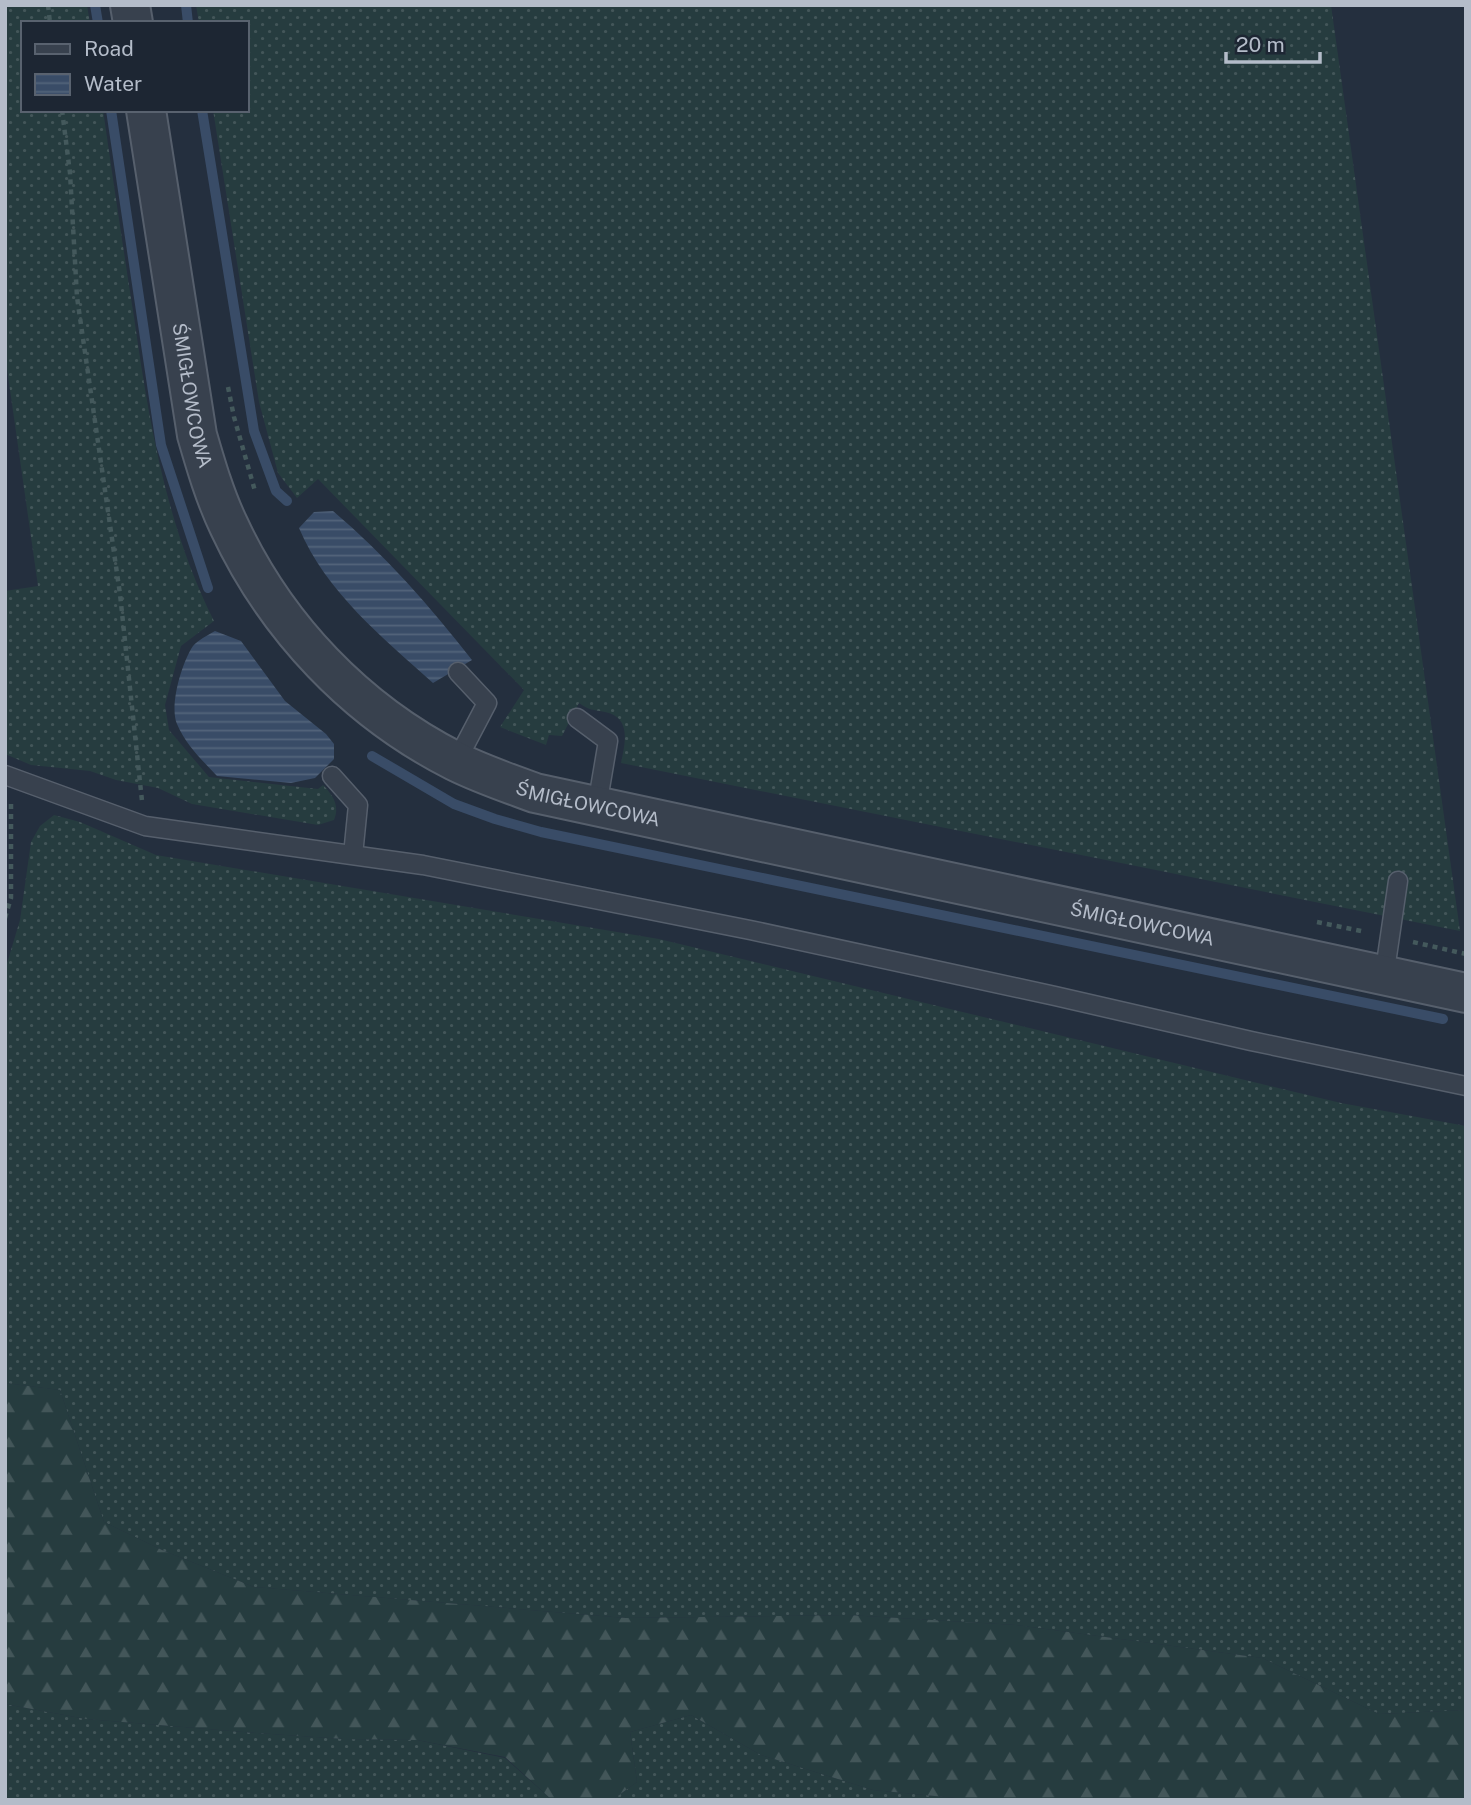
<svg xmlns="http://www.w3.org/2000/svg" width="1471" height="1805" font-family="'Public Sans',sans-serif">
  <style>
    .grass { fill: url(#grass-dots) }
    .forest { fill: url(#forest-firs) }
    .water { fill: url(#water-rules) }
    .lines { fill: none; stroke-linecap: round; stroke-linejoin: round }
    .stream { stroke: #394c67; stroke-width: 10 }
    .service-casing { stroke: #565f6c; stroke-width: 21 }
    .tertiary-casing { stroke: #565f6c; stroke-width: 42 }
    .path { stroke: #44595c; stroke-width: 4.5; stroke-dasharray: 5 5; stroke-linecap: butt }
    .service { stroke: #38414e; stroke-width: 18 }
    .tertiary { stroke: #38414e; stroke-width: 38 }
    .labels { text-anchor: middle; dominant-baseline: central; stroke-width: 7; stroke-linejoin: round; paint-order: stroke }
    .street-label { font-size: 19px; fill: #b4bcc9; stroke: #1d2633 }
  </style>
  <defs>
    <pattern id="grass-dots" width="8" height="8" patternUnits="userSpaceOnUse" patternTransform="scale(1.75)"><rect width="8" height="8" fill="#263c3f"/><path d="M2 2h.1M6 6h.1" fill="none" stroke="#435659" stroke-width="1.8" stroke-linecap="round"/></pattern>
    <pattern id="forest-firs" width="22" height="20" patternUnits="userSpaceOnUse" patternTransform="scale(1.75)"><rect width="22" height="20" fill="#263c3f"/><path d="M5 1l3.5 6h-7zM16 11l3.5 6h-7z" fill="#435659"/></pattern>
    <pattern id="water-rules" width="6" height="5" patternUnits="userSpaceOnUse" patternTransform="scale(1.75)"><rect width="6" height="5" fill="#394c67"/><path d="M0 2.5h6" fill="none" stroke="#53647b"/></pattern>
  </defs>
  <rect width="100%" height="100%" fill="#242f3e"/>
  <!-- grass -->
  <path class="grass" d="M5 5H87L90 23H23V110H103C113 179 123 248 134 317 149 422 166 525 214 621L181 646 165 705 169 730 209 777 318 789 323 785C333 795 340 806 334 820L318 825 192 804 158 788 116 780 90 771 31 765 5 754V591L38 586 5 355Z
    M196 5H1331L1460 931 621 763C625 743 632 718 605 712 594 710 588 710 579 703L562 736 549 735 546 745 500 727 524 690 318 479 297 498 278 473 259 402 213 110H247V23H199Z
    M54 815 80 822 156 855 659 939 1341 1103 1466 1126V1710L1379 1714 1262 1658 1016 1625 848 1615 626 1618 254 1587 162 1550 104 1522 60 1390 5 1383V970L20 920 31 842 40 826Z
    M5 1704 86 1719 257 1733 344 1739 417 1740 505 1758 552 1800H5Z
    M691 1715 761 1755 873 1790 976 1800H612L637 1782 630 1732Z"/>
  <!-- forest -->
  <path class="forest" d="M5 1383 60 1390 104 1522 162 1550 254 1587 626 1618 848 1615 1016 1625 1262 1658 1379 1714 1466 1710V1800H976L873 1790 761 1755 691 1715 630 1732 637 1782 612 1800H552L505 1757 417 1740 344 1739 257 1733 86 1719 5 1704Z"/>
  <!-- water -->
  <path class="water" d="M333 511C385 555 430 606 472 660L433 683C383 638 326 592 299 528L314 512Z
    M215 631 241 641 285 701 326 734 334 744V759L315 778 291 783 217 776C202 760 186 745 177 724 169 706 182 662 193 646 198 640 208 635 215 631Z"/>
  <g class="lines">
    <!-- stream -->
    <path class="stream" d="M95 5 98 23
      M186 5 188 23
      M111 110 161 445 208 588
      M202 110 254 431 276 491 287 501
      M372 756 454 804 495 819 541 832 1443 1019"/>
    <!-- service casing -->
    <g class="service-casing">
      <path id="service" d="M577 718 608 741 597 806
        M456 762 487 703 458 672
        M5 775 145 826 423 865 750 930 1055 996 1251 1041 1466 1086
        M332 776 358 805 353 855
        M1384 977 1398 881"/>
    </g>
    <!-- tertiary casing -->
    <g class="tertiary-casing">
      <g id="tertiary">
        <path d="M130 5 133 23"/>
        <path id="s1" d="M146 110 197 435C206 466 215 497 229 526 276 627 356 711 455 761 481 774 508 783 535 793L1466 993"/>
      </g>
    </g>
    <!-- path -->
    <path class="path" d="M48 5 50 23
      M62 110 70 173 77 297 120 594 142 801
      M228 387 234 417 255 491
      M5 918 11 898V802
      M1317 922 1366 932
      M1413 942 1466 954"/>
    <!-- service -->
    <use href="#service" class="service"/>
    <!-- tertiary -->
    <use href="#tertiary" class="tertiary"/>
  </g>
  <g class="labels">
    <!-- street labels -->
    <g class="street-label">
      <text stroke="none"><textPath href="#s1" startOffset="289">ŚMIGŁOWCOWA</textPath></text>
      <text stroke="none"><textPath href="#s1" startOffset="898">ŚMIGŁOWCOWA</textPath></text>
      <text stroke="none"><textPath href="#s1" startOffset="1465">ŚMIGŁOWCOWA</textPath></text>
    </g>
  </g>
  <!-- border -->
  <rect width="1471" height="1805" fill="none" stroke="#b4bcc9" stroke-width="14"/>
  <!-- legend -->
  <rect x="21" y="21" width="228" height="91" fill="#1d2633" stroke="#59626f" stroke-width="2"/>
  <rect x="35" y="44" width="35" height="10" fill="#38414e" stroke="#59626f" stroke-width="2"/>
  <text x="84" y="56" font-size="21" fill="#b4bcc9">Road</text>
  <rect x="35" y="74" width="35" height="21" fill="url(#water-rules)" stroke="#59626f" stroke-width="2"/>
  <text x="84" y="91" font-size="21" fill="#b4bcc9">Water</text>
  <!-- scale -->
  <path d="M1226 52v10h94v-10" fill="none" stroke="#b4bcc9" stroke-width="3.5"/>
  <text x="1236" y="52" font-size="21" fill="#b4bcc9" stroke="#1d2633" stroke-width="5" paint-order="stroke">20 m</text>
</svg>
